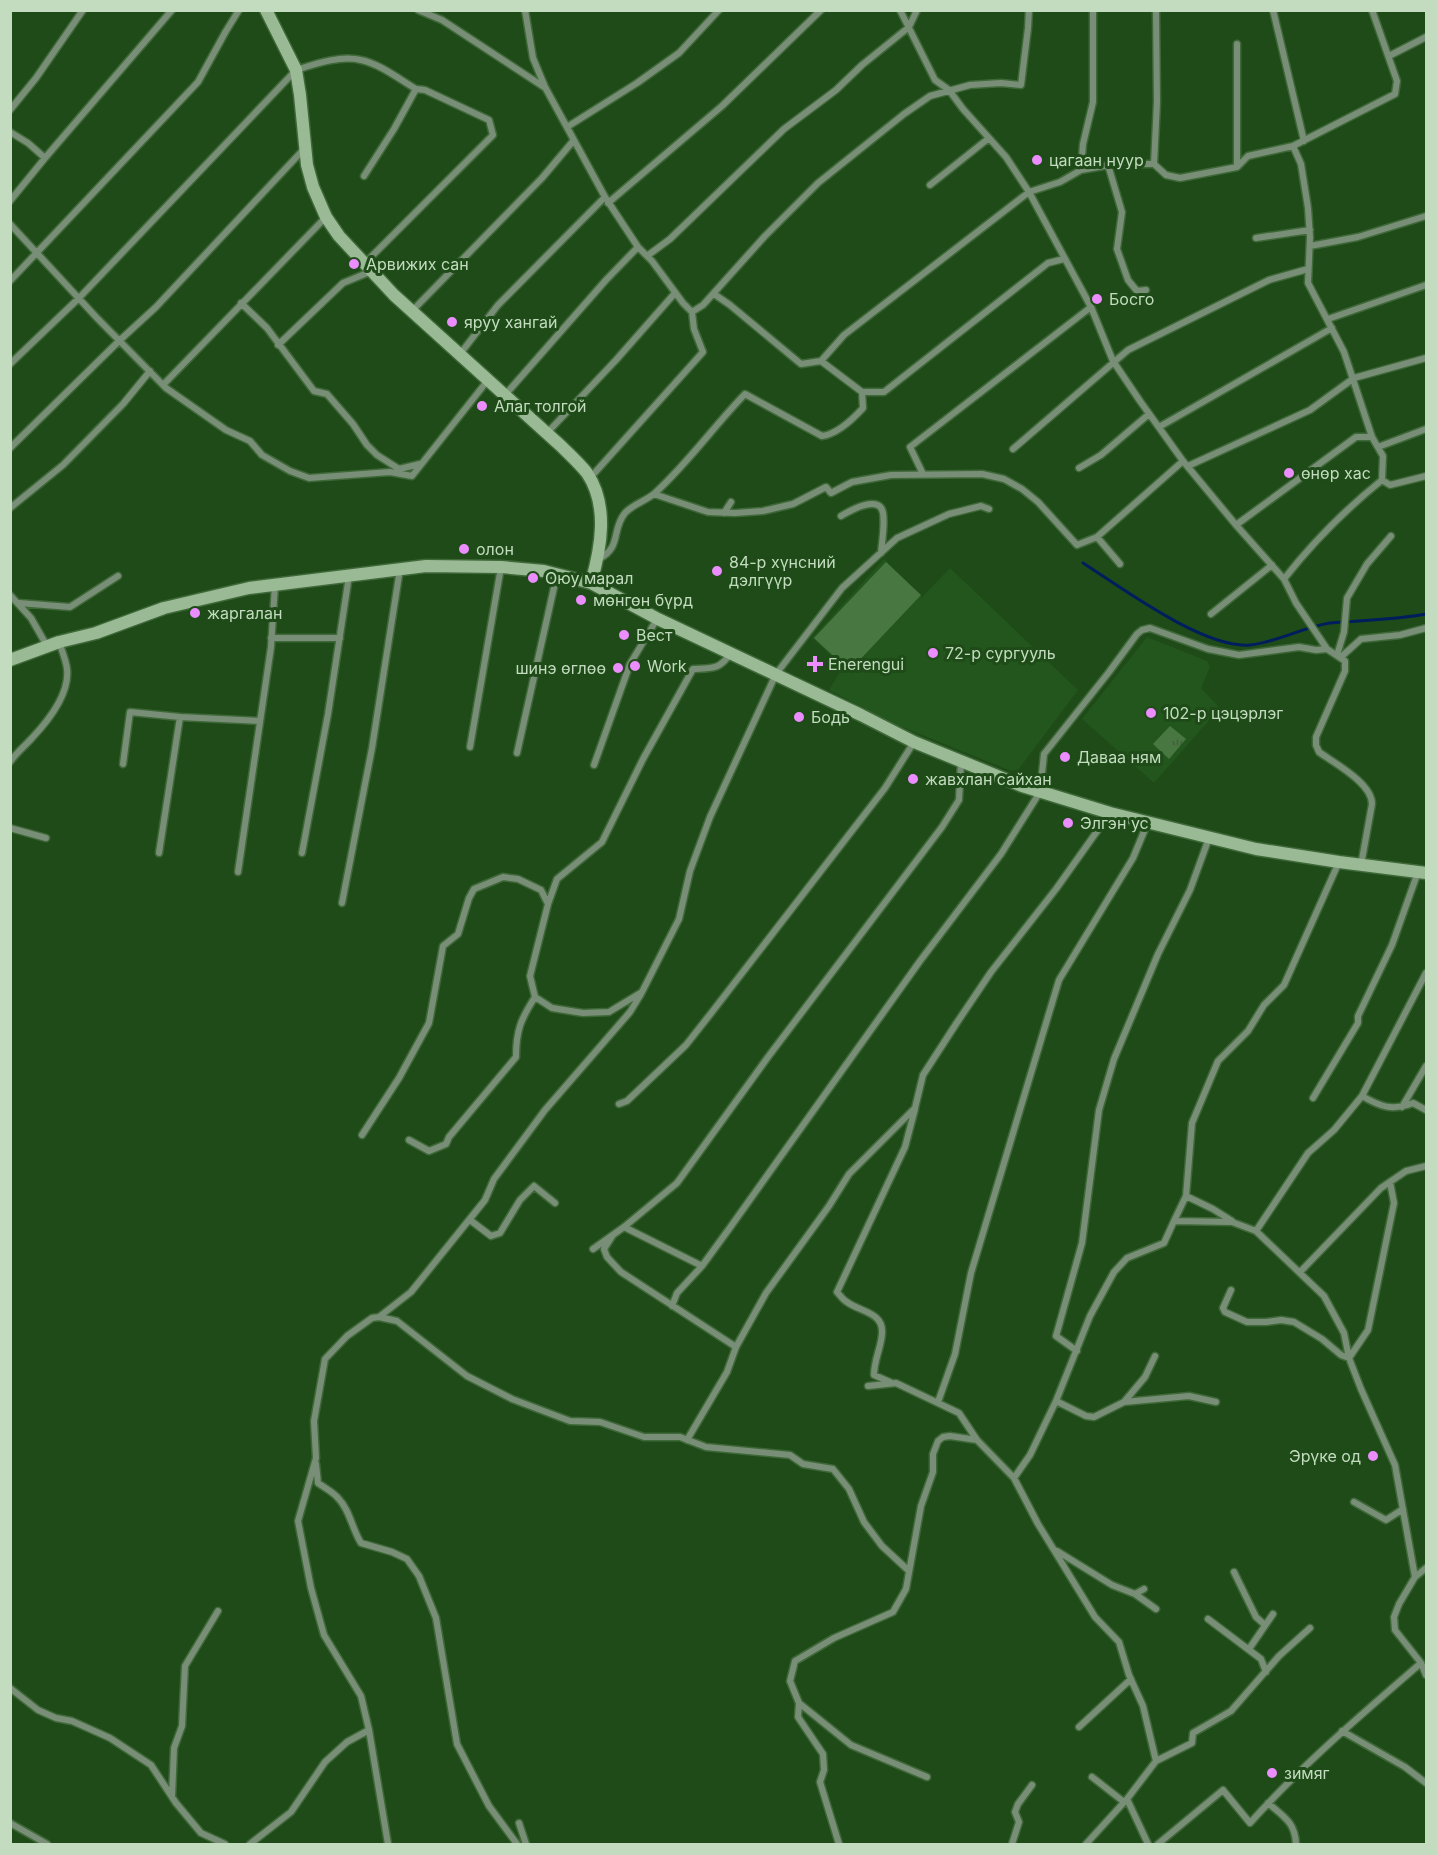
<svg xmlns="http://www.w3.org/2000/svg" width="1437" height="1855" font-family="Inter,sans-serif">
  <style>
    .built { fill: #23561c }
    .grass { fill: #497742 }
    .park { fill: url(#park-tufts) }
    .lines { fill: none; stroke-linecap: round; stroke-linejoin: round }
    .stream { stroke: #001e5d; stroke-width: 3 }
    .minor-casing { stroke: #3f6839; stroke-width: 9 }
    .secondary-casing { stroke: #3f6839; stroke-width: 15 }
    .minor { stroke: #798e76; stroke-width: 6 }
    .secondary { stroke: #99ba94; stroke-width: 12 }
    .poi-dot { fill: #eb8dfc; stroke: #1e4b18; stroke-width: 2 }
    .labels { text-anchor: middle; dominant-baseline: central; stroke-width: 6; stroke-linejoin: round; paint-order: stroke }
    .poi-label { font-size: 16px; fill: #c3dcbf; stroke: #1e4b18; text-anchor: start }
  </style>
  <defs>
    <pattern id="park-tufts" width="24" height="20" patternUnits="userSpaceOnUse" patternTransform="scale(1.5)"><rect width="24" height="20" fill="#497742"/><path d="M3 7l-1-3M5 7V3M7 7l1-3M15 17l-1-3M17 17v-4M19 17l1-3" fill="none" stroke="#425f3e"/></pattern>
  </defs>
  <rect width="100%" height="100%" fill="#1e4b18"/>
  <!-- built -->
  <path class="built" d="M884 559 922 597 950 568 1078 690 1018 770 1011 771 890 722 829 690 843 667 812 638Z
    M1147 637 1207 661 1210 667 1201 688 1220 708 1154 783 1082 719Z"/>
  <!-- grass -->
  <path class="grass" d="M886 562 921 595 853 667 843 665 814 638Z"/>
  <!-- park -->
  <path class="park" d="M1170 726 1186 739 1169 759 1153 744Z"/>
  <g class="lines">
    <!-- stream -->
    <path class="stream" d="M1083 563C1122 588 1204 649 1250 645 1278 642 1303 627 1330 623 1363 620 1394 620 1426 614"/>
    <!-- minor casing -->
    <g class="minor-casing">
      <path id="minor" d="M418 10 442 20 544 87
        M525 10 533 58 545 87 605 197 638 247 652 261 683 303 692 312
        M900 10 935 80 949 90 963 109 1006 157 1029 192 1091 307 1113 361 1140 401 1183 461 1236 525 1284 579 1296 603 1327 649 1345 661V671L1316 737V745L1319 752C1334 763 1372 783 1372 804L1361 865
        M1273 10 1304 141
        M1237 44V167
        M1389 56 1426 37
        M10 110 36 78 83 10
        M567 127 637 83 679 53 719 10
        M10 132 28 143 45 158 172 10
        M1293 146 1301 164 1308 208 1310 237 1308 283 1344 352 1372 437 1383 456 1382 480 1390 485 1426 476
        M1154 164 1157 102 1156 10
        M1108 165 1122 212 1117 249 1128 280 1137 291 1146 290
        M1081 170 1115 164H1154L1166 175 1180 178 1237 167 1248 156 1293 146 1395 94 1397 81 1372 10
        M364 176 394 129 416 89
        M930 185 989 138
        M10 201 45 158
        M608 203 722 106 821 10
        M10 224 97 318 166 388 226 430 250 441 262 455 290 471 309 478 390 472 412 476 488 380
        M1256 238 1310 230
        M1310 246 1358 237 1426 216
        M647 256 670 239 784 129 836 90 862 65 909 27 917 10
        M10 281 198 82 226 31 239 10
        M714 294 730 305 801 364 821 361 862 392H884L1048 263 1064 259
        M241 303 267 328 314 391 327 394 353 424 367 445 377 455 399 469 420 464
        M412 311 542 178 574 140
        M1328 319 1426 285
        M278 345 343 283 372 271
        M460 354 498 305 605 197
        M821 361 844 335 1029 192 1060 182 1081 170 1083 144 1093 102V10
        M10 364 79 298 296 70C315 64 340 55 361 60 380 64 399 79 416 89L425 90 489 120 493 135 365 263
        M163 385 326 217
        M505 395 606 280 638 247
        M1159 427 1332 328
        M547 433 616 360 675 293
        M1378 447 1426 429
        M10 448 119 341 156 307 304 149
        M1013 449 1128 350 1269 280 1308 269
        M1188 466 1310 410 1354 378 1426 358
        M1079 468 1101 455 1149 414
        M923 474 910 447 1091 307
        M590 478 703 352 694 329 692 312 703 305 765 236 818 183 904 114 930 96 970 85 1001 83 1021 85 1028 28 1029 10
        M654 494 708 512 735 513 763 511 793 504 826 487 831 493 852 482 891 475 982 474 1004 479 1022 489 1038 502 1077 545 1097 537 1183 461
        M10 508 63 465 123 404 150 371
        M724 513 731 502
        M841 516C851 510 880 494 883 513 885 525 882 541 881 553
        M1236 525 1356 437H1372
        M1097 537 1120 564
        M599 559C622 547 611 530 625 513 633 504 646 501 655 493 688 463 714 426 745 394L822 436C837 434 853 419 863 408L862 392
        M1284 579C1313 542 1346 509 1382 480
        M10 595 31 618 47 646
        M19 603 70 607 118 576
        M1211 614 1272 565
        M271 638H340
        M1337 655 1344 632 1347 598 1367 564 1391 536
        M1341 657 1361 639 1400 635 1426 628
        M470 747 501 567
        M517 753 557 574
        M10 762C17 752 25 746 32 738 48 721 70 694 67 669 66 660 62 651 59 642
        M123 764 130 712 180 717 260 721
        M594 765 630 664 657 619
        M10 828 46 838
        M159 853 180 717
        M302 853 328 714 349 576
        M238 872 271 647 275 585
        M342 903 372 748 400 569
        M548 904 557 879 602 842 643 759 693 669C713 668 719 670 731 653
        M1362 1096C1381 1107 1392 1111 1413 1103L1426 1110
        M1313 1098 1358 1023V1016L1392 945 1418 872
        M619 1104 627 1101 686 1045 712 1012 885 788 914 742
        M1402 1107 1426 1066
        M362 1135 399 1078 429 1023 443 946 458 934 469 898 474 889 503 877 518 879 541 890 548 904 530 976 535 997 552 1008 583 1013 609 1012 642 992 679 919 690 871 710 817 776 674 842 588 897 538 949 514 981 506 989 509
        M409 1140 429 1151 446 1144 449 1137 516 1057C516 1030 521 1019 535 997
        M1186 1196 1213 1209 1232 1221
        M470 1220 491 1236 500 1233 520 1200 534 1186 555 1203
        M1174 1221 1186 1196 1192 1123 1218 1061 1248 1031 1264 1005 1284 985 1339 862
        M624 1227 702 1266
        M1256 1231 1308 1153 1334 1130 1362 1096 1426 973
        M613 1235 604 1249 607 1257 621 1272 736 1347 766 1293 829 1206 849 1174 915 1108 923 1075 956 1024 991 972 1056 889 1110 813
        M593 1249 624 1227 677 1183 768 1057 942 827 959 800 961 762
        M1300 1272 1381 1188 1406 1171 1426 1166
        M1231 1290 1223 1308 1225 1312 1247 1322H1266L1281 1320 1294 1322 1322 1339 1341 1355 1349 1358 1368 1330 1394 1203 1390 1182
        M672 1306 677 1293 702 1266 729 1229 920 961 1001 854 1040 792 1044 754 1109 672 1137 634 1142 630 1150 628 1208 649 1239 655 1299 647 1316 650 1327 649
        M379 1317 397 1321 467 1376 512 1399 570 1421 600 1422 644 1437H680L706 1447 790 1455 803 1464 833 1469 849 1489 864 1522 882 1546 909 1571
        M1077 1351 1056 1336 1082 1243 1099 1110 1114 1059 1158 954 1190 890 1209 838
        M890 1382 874 1375C874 1360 881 1348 882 1334 884 1312 860 1312 847 1302 843 1300 840 1295 837 1292L905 1147 915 1109
        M868 1386 896 1383 959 1413 977 1440 1014 1478 1038 1524 1095 1617 1119 1642 1129 1675 1143 1706 1156 1761
        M1056 1401 1086 1416 1094 1417 1124 1402 1189 1396 1216 1402
        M938 1402 955 1354 971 1273 1059 980 1133 858 1148 822
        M1124 1402 1145 1377 1155 1356
        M687 1440 727 1372 736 1347
        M316 1464 318 1483C325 1488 333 1492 338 1498 350 1510 352 1529 361 1543L392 1552 407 1559 419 1576 436 1618 457 1744 489 1806 517 1844
        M1014 1478 1030 1455 1056 1401 1090 1316 1114 1272 1127 1258 1164 1243 1174 1221 1232 1222 1256 1231 1324 1296 1344 1333 1349 1358 1361 1389 1395 1465 1415 1577 1399 1604 1394 1617 1395 1630 1421 1663 1426 1675
        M1354 1502 1386 1520 1403 1509
        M1057 1551 1112 1585 1135 1594 1144 1589
        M1234 1572 1256 1617 1265 1625
        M1415 1577 1426 1568
        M1135 1594 1156 1609
        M1208 1619 1261 1659 1266 1672
        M1249 1649 1273 1614
        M10 1688 38 1710 56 1718 72 1721 110 1738 151 1765 176 1803 201 1833 225 1844
        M799 1703 798 1717 823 1754 824 1770 820 1782 839 1844
        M1079 1727 1131 1679
        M1342 1731 1405 1767 1426 1783
        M927 1777 851 1745 799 1703 790 1681 795 1661 834 1638 893 1612 906 1589 921 1506 933 1472V1454L938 1441 943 1437 950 1436 977 1440
        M1092 1777 1124 1802
        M172 1797 174 1748 182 1726 185 1666 218 1611
        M1127 1799 1148 1844
        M1268 1803C1284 1817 1295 1822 1296 1844
        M10 1823 47 1844
        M519 1823 526 1844
        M250 1844 291 1812 325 1762 347 1742 369 1730
        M388 1844 369 1730 361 1696 324 1635 311 1588 298 1521 316 1458 314 1421 325 1359 347 1336 372 1318 379 1317 411 1292 485 1200 494 1179 545 1110 630 1012 641 994
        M1012 1844 1019 1822 1015 1812 1018 1804 1032 1785
        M1086 1844 1127 1799 1156 1761 1192 1743 1193 1733 1231 1711 1279 1656 1310 1628
        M1158 1844 1223 1790 1250 1823C1302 1765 1362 1714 1421 1663"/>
    </g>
    <!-- secondary casing -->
    <g class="secondary-casing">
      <path id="secondary" d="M266 10 296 70 300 95 307 165 313 187 326 217 339 236 394 295 561 446C570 455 579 463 587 473 609 506 601 548 591 583
        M10 660 59 642 96 633 164 608 249 588 426 566 501 567 544 571 591 583 658 619 861 715 914 742 1022 786 1110 813 1256 849 1339 862 1426 873"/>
    </g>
    <!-- minor -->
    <use href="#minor" class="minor"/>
    <!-- secondary -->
    <use href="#secondary" class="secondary"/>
  </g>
  <!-- markers -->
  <g class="poi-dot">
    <circle cx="1037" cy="160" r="6"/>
    <circle cx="354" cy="264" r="6"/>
    <circle cx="1097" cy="299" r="6"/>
    <circle cx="452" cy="322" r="6"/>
    <circle cx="482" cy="406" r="6"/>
    <circle cx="1289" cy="473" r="6"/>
    <circle cx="464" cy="549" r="6"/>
    <circle cx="717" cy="571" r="6"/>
    <circle cx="533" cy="578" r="6"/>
    <circle cx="581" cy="600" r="6"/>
    <circle cx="195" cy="613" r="6"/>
    <circle cx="624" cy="635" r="6"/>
    <circle cx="933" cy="653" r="6"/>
    <path d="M812 655h6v6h6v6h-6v6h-6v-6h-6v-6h6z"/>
    <circle cx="635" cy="666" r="6"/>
    <circle cx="618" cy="668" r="6"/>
    <circle cx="1151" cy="713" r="6"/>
    <circle cx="799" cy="717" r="6"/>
    <circle cx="1065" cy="757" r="6"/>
    <circle cx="913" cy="779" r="6"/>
    <circle cx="1068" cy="823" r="6"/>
    <circle cx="1373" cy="1456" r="6"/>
    <circle cx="1272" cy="1773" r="6"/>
  </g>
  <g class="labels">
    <!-- poi labels -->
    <g class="poi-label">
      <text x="1049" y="160">цагаан нуур</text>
      <text x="366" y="264">Арвижих сан</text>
      <text x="1109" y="299">Босго</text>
      <text x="464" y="322">яруу хангай</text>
      <text x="494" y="406">Алаг толгой</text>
      <text x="1301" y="473">өнөр хас</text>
      <text x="476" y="549">олон</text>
      <text x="729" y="562">84-р хүнсний<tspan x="729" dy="18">дэлгүүр</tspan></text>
      <text x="545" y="578">Оюу марал</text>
      <text x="593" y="600">мөнгөн бүрд</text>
      <text x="207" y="613">жаргалан</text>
      <text x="636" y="635">Вест</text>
      <text x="945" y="653">72-р сургууль</text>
      <text x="828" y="664">Enerengui</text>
      <text x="647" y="666">Work</text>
      <text x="606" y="668" text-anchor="end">шинэ өглөө</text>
      <text x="1163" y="713">102-р цэцэрлэг</text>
      <text x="811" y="717">Бодь</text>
      <text x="1077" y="757">Даваа ням</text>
      <text x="925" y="779">жавхлан сайхан</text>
      <text x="1080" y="823">Элгэн ус</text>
      <text x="1361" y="1456" text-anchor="end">Эрүке од</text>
      <text x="1284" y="1773">зимяг</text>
    </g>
  </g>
  <!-- border -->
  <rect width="1437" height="1855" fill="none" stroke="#c3dcbf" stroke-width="24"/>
</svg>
